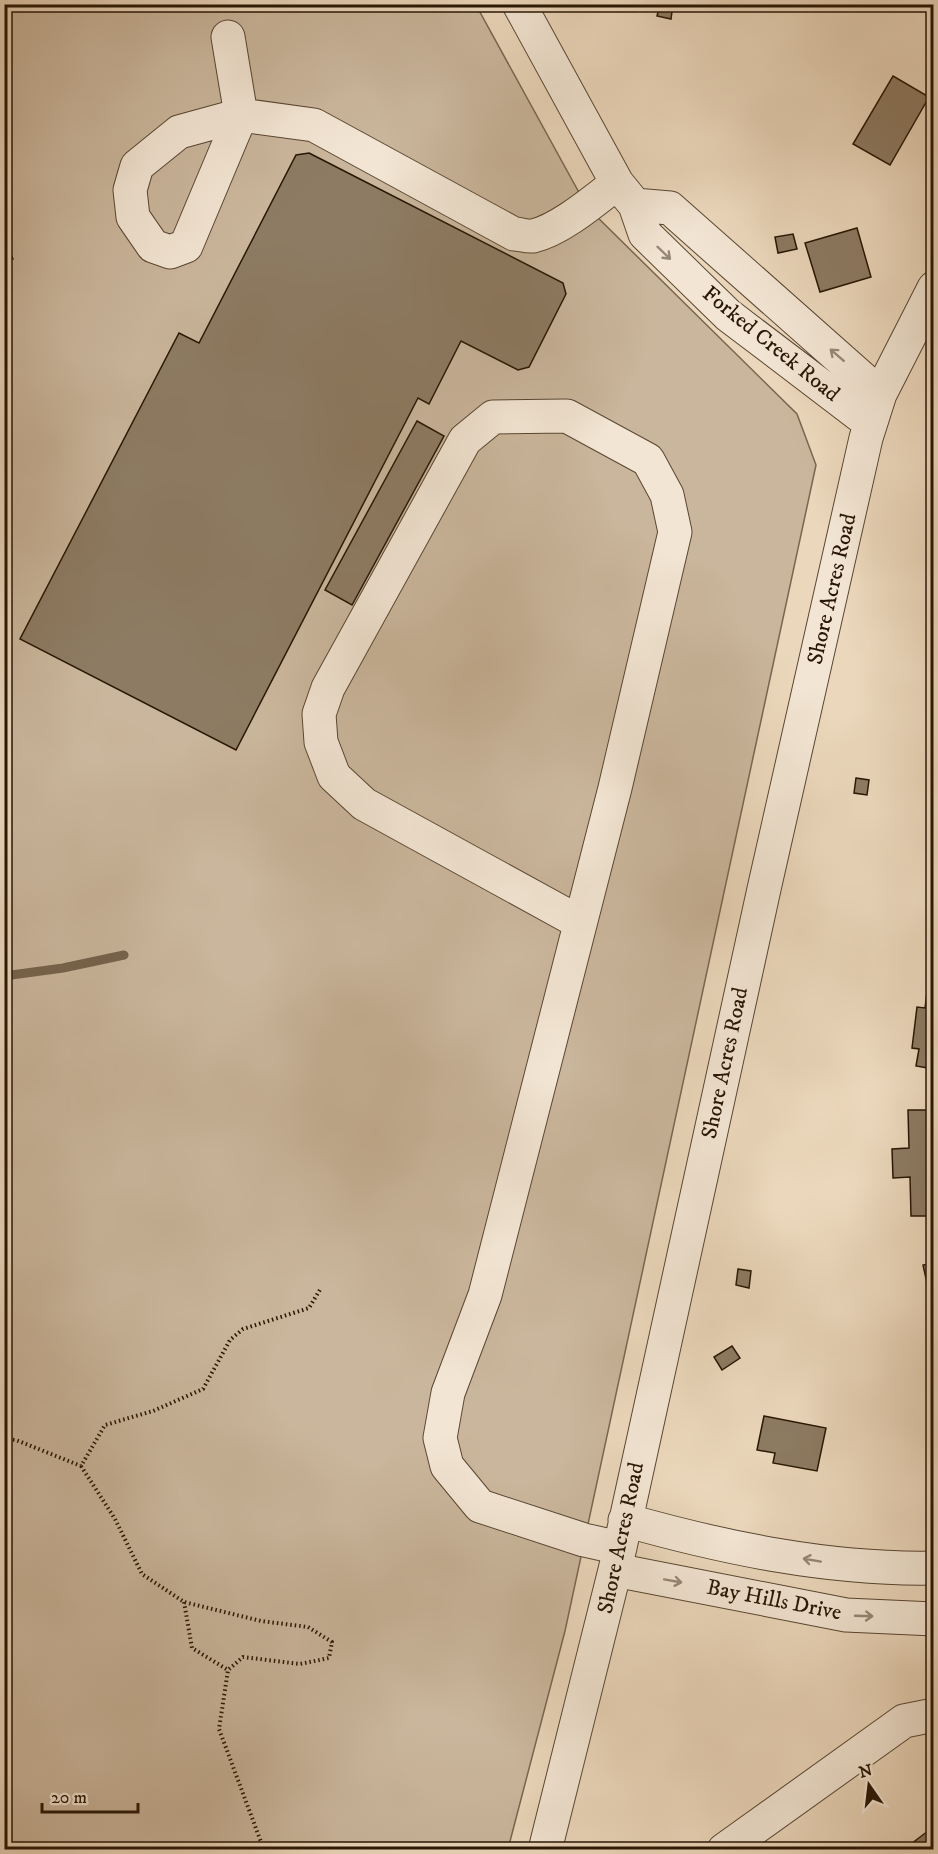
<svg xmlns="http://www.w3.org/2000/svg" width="938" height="1854" font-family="'IM FELL DW Pica',serif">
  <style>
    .green { fill: #cab69c; stroke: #796650; stroke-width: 1.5 }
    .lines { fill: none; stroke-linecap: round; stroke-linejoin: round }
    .stream { stroke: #75634d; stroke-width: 9 }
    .building { fill: #8d7b63; stroke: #281704; stroke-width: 1.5 }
    .minor-casing { stroke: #594732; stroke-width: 35 }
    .path { stroke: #281704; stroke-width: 4; stroke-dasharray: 1.5 3; stroke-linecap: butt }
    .minor { stroke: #f2e5d3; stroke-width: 33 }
    .oneway { stroke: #978876 }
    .labels { text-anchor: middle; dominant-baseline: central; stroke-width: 6; stroke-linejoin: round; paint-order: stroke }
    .street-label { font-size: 22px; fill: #281704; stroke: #f2e5d3 }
  </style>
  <rect width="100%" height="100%" fill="#ebd7bb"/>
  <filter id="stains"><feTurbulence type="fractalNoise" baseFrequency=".00333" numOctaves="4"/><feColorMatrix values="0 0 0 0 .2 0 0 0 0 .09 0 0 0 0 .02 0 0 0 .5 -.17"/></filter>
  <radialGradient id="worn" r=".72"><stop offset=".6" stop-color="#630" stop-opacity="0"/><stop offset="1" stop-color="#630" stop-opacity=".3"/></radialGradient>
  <!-- green -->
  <path class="green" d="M5 5H476L587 207 797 414 816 465 565 1631 508 1849 5 1850Z"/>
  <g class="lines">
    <!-- stream -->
    <path class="stream" d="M4 976 63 968 124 955"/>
  </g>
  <!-- building -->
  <path class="building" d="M660 4H673L671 19 657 16Z
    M893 76 929 97 890 165 853 144Z
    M309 153 563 283 566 294 529 367 518 370 461 341 429 404 418 398 236 750 20 639 179 333 199 343 296 155Z
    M857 228 871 277 820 292 805 243Z
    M793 234 797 249 778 253 775 237Z
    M4 241 13 259 4 263Z
    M417 421 444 436 352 605 325 590Z
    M856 778 869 780 867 795 854 793Z
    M929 977 934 978V1069L916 1066 919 1049 912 1048 917 1007 925 1008Z
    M908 1110H934V1216H911L910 1177 893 1178 892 1149 909 1148Z
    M934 1263V1315L923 1265Z
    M738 1269 751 1271 749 1288 736 1285Z
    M732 1346 740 1358 722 1370 714 1357Z
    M764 1416 826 1428 817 1471 773 1463 775 1453 757 1450Z
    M934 1827V1850H903L928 1831Z"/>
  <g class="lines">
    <!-- minor casing -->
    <g class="minor-casing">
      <path id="minor" d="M519 4 617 183 635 205 645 234 728 315 870 423
        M228 37 241 115 186 246 170 252 153 246 133 217 130 190 137 166 179 132 241 115 314 125 514 234C520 234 528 237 533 236 560 230 595 200 617 183
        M635 205 670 208 880 394
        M579 922 364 804 334 776 321 742 319 714 328 688 465 440 493 417 567 416 648 460 667 495 675 532 615 788 485 1295 448 1393 440 1438 447 1466 480 1506 584 1540 620 1548
        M625 1520C724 1548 830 1570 934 1568
        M615 1570 846 1615 934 1619
        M545 1850 615 1570 764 889 866 438 880 394 934 288
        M724 1850 904 1721 934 1715"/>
    </g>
    <!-- path -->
    <path class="path" d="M4 1439 16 1440 81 1466 105 1425 153 1411 203 1389 230 1340 243 1329 309 1308 321 1288
      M81 1466 115 1519 142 1574 184 1602 261 1621 308 1627 332 1642 329 1658 300 1664 243 1657 228 1670 219 1729 264 1850
      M184 1602 192 1648 228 1670"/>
    <!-- minor -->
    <use href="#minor" class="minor"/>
  </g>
  <!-- one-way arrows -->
  <defs><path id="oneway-shaft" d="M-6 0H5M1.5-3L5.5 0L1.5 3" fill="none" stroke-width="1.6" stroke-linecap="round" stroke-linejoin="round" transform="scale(1.5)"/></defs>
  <g class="oneway">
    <use href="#oneway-shaft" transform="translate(664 253) rotate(44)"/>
    <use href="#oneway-shaft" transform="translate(837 355) rotate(-139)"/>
    <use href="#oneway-shaft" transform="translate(812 1560) rotate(-170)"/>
    <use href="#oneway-shaft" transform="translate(673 1581) rotate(10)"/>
    <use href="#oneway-shaft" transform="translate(864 1616) rotate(2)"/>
  </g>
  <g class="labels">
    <!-- street labels -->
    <g class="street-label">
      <text transform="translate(771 344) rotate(39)">Forked Creek Road</text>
      <text transform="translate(832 589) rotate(-77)">Shore Acres Road</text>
      <text transform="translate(725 1063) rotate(-78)">Shore Acres Road</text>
      <text transform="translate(621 1538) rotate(-78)">Shore Acres Road</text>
      <text transform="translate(774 1600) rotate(11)">Bay Hills Drive</text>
    </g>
  </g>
  <!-- margin -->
  <rect width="938" height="1854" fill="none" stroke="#ebd7bb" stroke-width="24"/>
  <rect x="6" y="6" width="926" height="1842" fill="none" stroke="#281704" stroke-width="3"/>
  <rect x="12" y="12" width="914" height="1830" fill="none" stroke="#281704" stroke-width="1.5"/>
  <!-- north arrow -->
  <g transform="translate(869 1785) rotate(346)" stroke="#f2e5d3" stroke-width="4.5" paint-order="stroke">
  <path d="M0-4.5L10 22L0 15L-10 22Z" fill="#281704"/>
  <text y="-9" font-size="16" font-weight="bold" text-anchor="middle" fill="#281704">N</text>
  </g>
  <!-- scale -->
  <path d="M42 1803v9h96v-9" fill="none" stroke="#281704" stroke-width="3"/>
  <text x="51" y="1803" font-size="18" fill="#281704" stroke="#f2e5d3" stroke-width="4.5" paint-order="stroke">20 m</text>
  <rect width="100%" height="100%" filter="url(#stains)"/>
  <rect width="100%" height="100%" fill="url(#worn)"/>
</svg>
